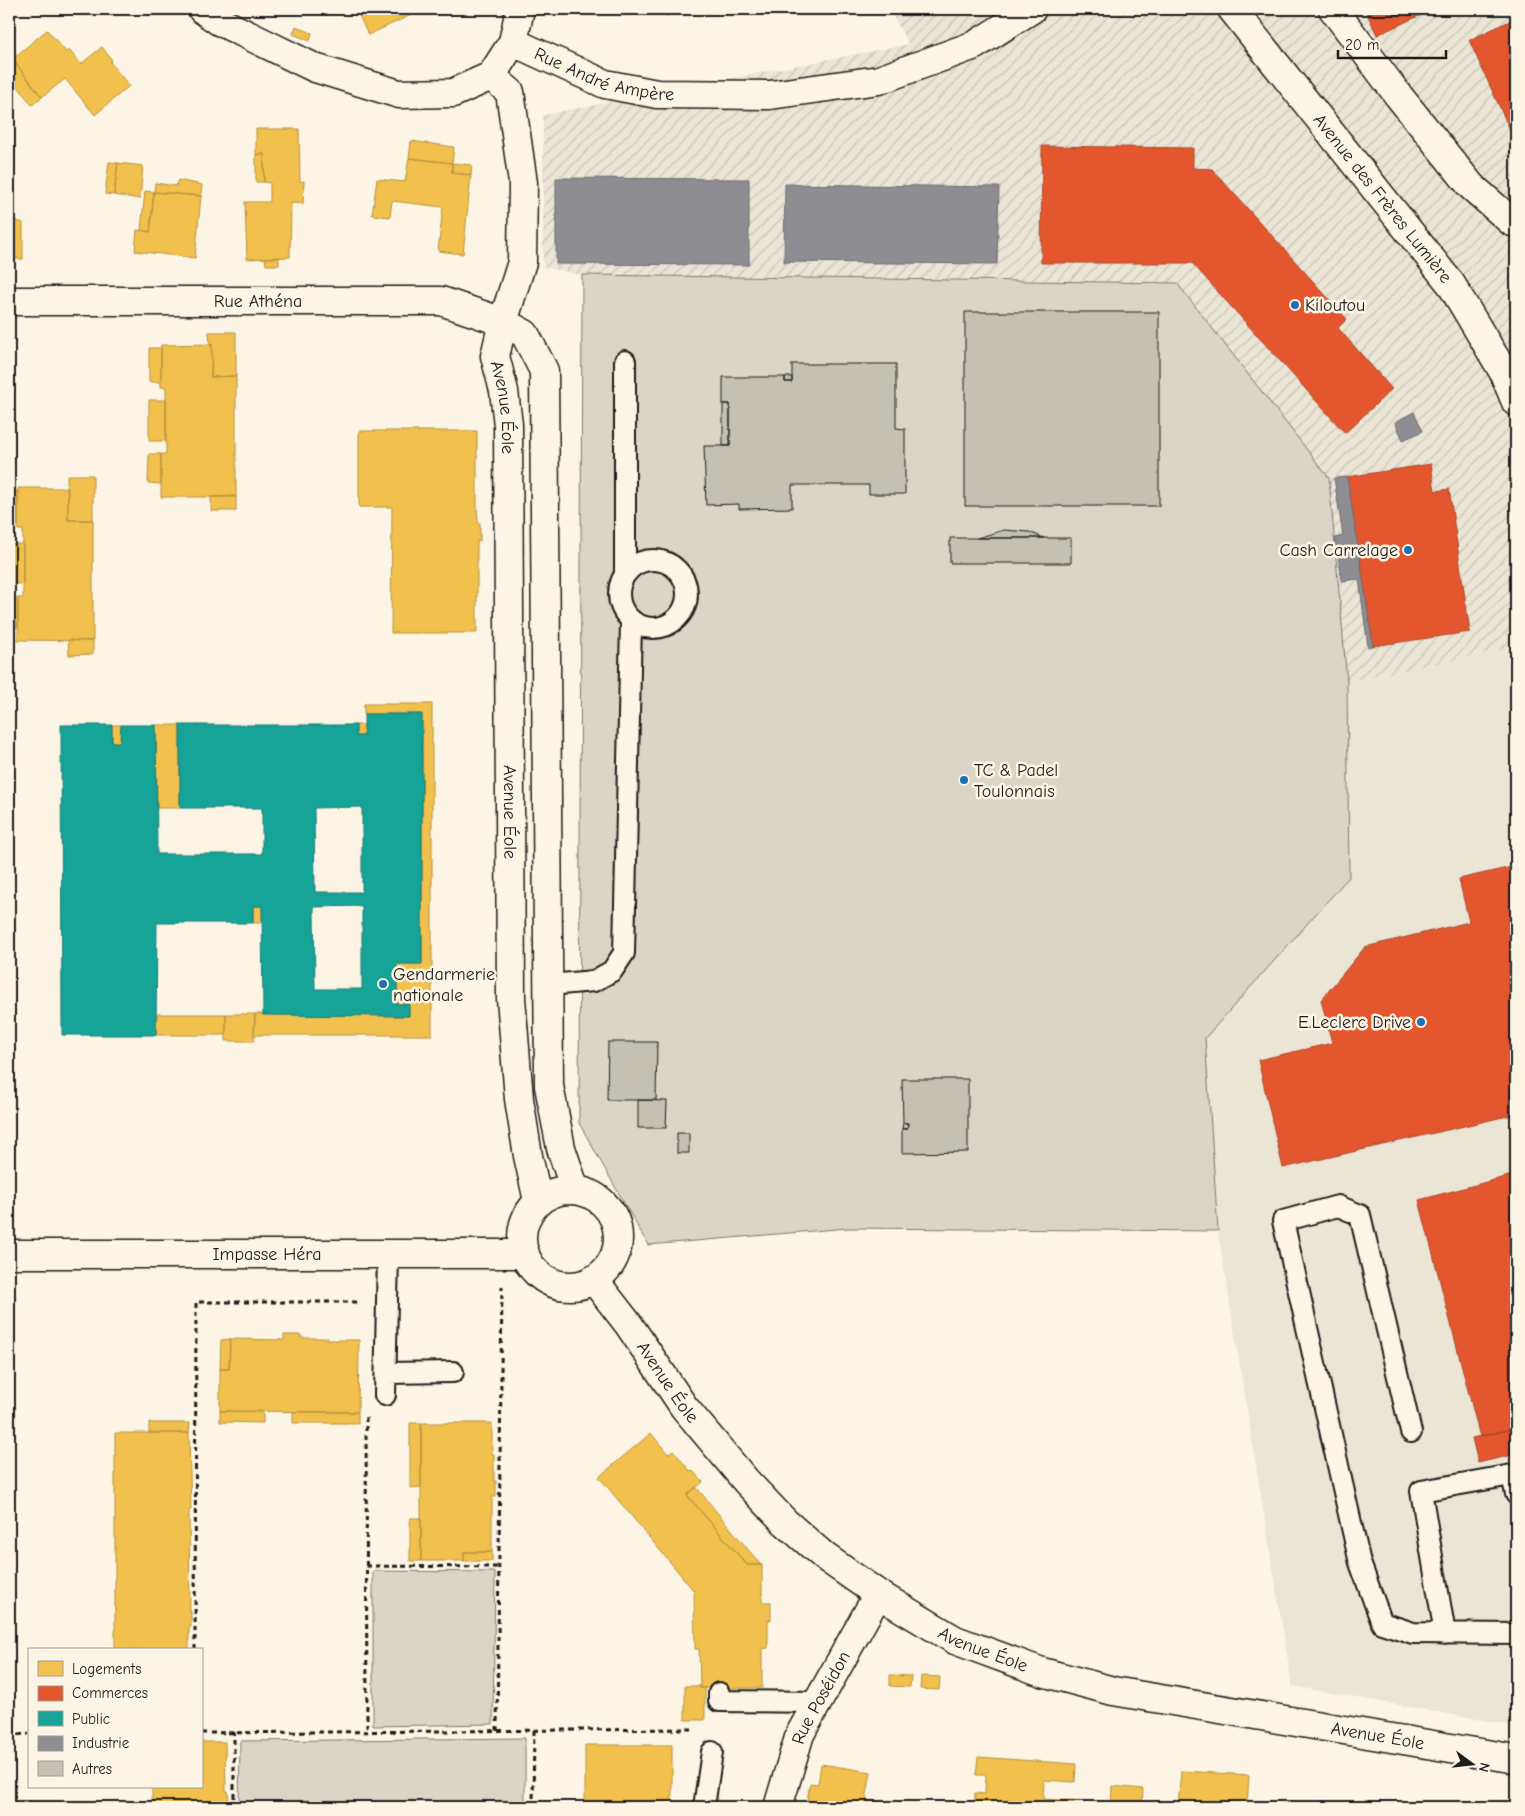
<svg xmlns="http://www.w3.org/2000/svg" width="1525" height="1816" font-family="'Comic Neue',sans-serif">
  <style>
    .built { fill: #ebe5d6 }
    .industrial { fill: url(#industrial-furrows) }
    .park { fill: #dbd5c8; stroke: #7c7872 }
    .homes { fill: #f2c14e; stroke: #b2903f }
    .shops { fill: #e4572e; stroke: #a84529 }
    .public { fill: #17a398; stroke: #187a73; fill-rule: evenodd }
    .industry { fill: #8d8d92; stroke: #6b6b6f }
    .building { fill: #c4c0b3; stroke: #1c1c1c }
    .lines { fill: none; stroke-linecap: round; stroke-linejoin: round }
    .service-casing { stroke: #1c1c1c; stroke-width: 24 }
    .minor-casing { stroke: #1c1c1c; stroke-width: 31 }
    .secondary-casing { stroke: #1c1c1c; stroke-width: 31 }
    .path { stroke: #1c1c1c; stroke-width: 3; stroke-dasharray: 5 4; stroke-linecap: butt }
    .service { stroke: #fcf5e5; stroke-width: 20 }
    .minor { stroke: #fcf5e5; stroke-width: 28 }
    .secondary { stroke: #fcf5e5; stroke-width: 28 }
    .poi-dot { fill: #1f6fb2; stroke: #fcf5e5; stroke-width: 2 }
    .labels { text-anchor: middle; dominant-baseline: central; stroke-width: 5; stroke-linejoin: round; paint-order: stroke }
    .street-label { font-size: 18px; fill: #1c1c1c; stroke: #fcf5e5 }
    .poi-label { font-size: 18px; fill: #1c1c1c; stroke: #fcf5e5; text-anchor: start }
  </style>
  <defs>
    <pattern id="industrial-furrows" width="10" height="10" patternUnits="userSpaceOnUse" patternTransform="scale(1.25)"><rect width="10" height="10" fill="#ebe5d6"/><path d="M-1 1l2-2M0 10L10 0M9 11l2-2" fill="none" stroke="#c9c4b7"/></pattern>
  </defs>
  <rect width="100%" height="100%" fill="#fcf5e5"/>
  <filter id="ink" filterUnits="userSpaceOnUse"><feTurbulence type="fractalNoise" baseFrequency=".02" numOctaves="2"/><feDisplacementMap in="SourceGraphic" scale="10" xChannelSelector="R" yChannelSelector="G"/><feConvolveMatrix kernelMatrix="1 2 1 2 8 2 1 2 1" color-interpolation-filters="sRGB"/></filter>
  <g filter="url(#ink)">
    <!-- built -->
    <path class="built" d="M1516 647V1726L1292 1686 1218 1231 1205 1038 1349 877 1347 682Z"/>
    <!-- industrial -->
    <path class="industrial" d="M889 9H1516V647L1347 682 1329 478 582 275 543 267V115L908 44Z"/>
    <!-- park -->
    <path class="park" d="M582 275 1177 283 1329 478 1347 682 1349 877 1205 1038 1218 1231 848 1228 648 1245 579 1123Z
      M373 1571 495 1572 493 1724 373 1726Z
      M525 1738V1807H239L240 1741Z"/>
    <!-- homes -->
    <path class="homes" d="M356 9H424L368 35Z
      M664 9H683L667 16Z
      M296 26 312 33 310 41 293 34Z
      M47 30 66 52 69 50 81 64 102 47 112 60 110 62 129 86 95 115 65 79 42 97 12 59Z
      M12 59 42 97 32 105 9 75V62Z
      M256 129H299L300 182 304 181 303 204 291 203 290 257 247 259 245 202H270V183L264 182V154L256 155Z
      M411 141 454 147 452 163 409 158Z
      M264 154V182H256V155Z
      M409 158 452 163V173L471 175 463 254 438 251 443 207 392 201 390 217 372 215 377 179 405 182Z
      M109 162 118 163 114 195 105 194Z
      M118 163 143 166 140 199 114 195Z
      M452 163 472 165 471 175 452 173Z
      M178 180 202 185 201 196 154 192 155 183 176 186Z
      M145 191 154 192 150 232 141 230Z
      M154 192 201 196 195 258 135 251 137 230 150 232Z
      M9 218 23 223V259H9Z
      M279 257V265H266L265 258Z
      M209 332H236V376L211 377 212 344 210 345Z
      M212 344 211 377 236 376V497H161V454H166V387H161V345Z
      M149 348H161V382H149Z
      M149 400H166V441H149Z
      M359 431H477V507L478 523H480V541H477V633H391L392 507H359Z
      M149 454H161V484L148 483Z
      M67 475H93V520H68Z
      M18 488H68V520H93V641L18 640V598H23V530H18Z
      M9 491H18V525H9Z
      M233 496 236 497V511H211V497Z
      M9 544H23V584H9Z
      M9 598H18V627H9Z
      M68 640 93 641V654L69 655Z
      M364 704H432V1035H254L255 1014 409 1016V1004H397V964H422V714H364Z
      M112 725H121L120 742H112Z
      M156 725H180V808H157Z
      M356 725H364V736H356Z
      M253 906H262V923H253Z
      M157 1014H226V1035H156Z
      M226 1014H255L254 1041H226Z
      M284 1335H301V1338H328V1340H359L358 1412 220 1411V1369H229L230 1339 284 1340Z
      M230 1339 229 1369H220L221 1340Z
      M220 1411 263 1412V1423L220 1422Z
      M293 1412H358V1423H293Z
      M149 1423H190L189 1433H149Z
      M410 1423H421V1487L410 1488Z
      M421 1423H492V1454H494V1481H496V1497H492V1552H464V1561H421Z
      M115 1433H189L191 1510H189L190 1612 191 1611V1627H189V1650H115Z
      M651 1433 668 1454 673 1450 690 1471 692 1470 703 1482 687 1495 747 1565H762V1602H771V1620H768V1648L762 1649V1688H700L699 1649H695L694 1591 599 1477Z
      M696 1487 761 1565H747L687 1495Z
      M410 1518H421V1561H410Z
      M464 1552H492V1561H464Z
      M890 1675 911 1676 910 1687 890 1686Z
      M921 1676 940 1677 939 1690 920 1689Z
      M685 1686H699L700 1688H705V1720H685Z
      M201 1742H225L226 1791H228L229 1807H152V1787H201Z
      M585 1745H672V1807H585Z
      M978 1757 1076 1764 1075 1782 1044 1780 1043 1799 1074 1801 1073 1807H974L975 1793 985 1794 986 1775H976Z
      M821 1764 871 1772 866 1800 887 1803 886 1807H806L810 1783 818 1784Z
      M1181 1771 1249 1775 1247 1807H1178Z
      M1112 1786 1143 1789 1142 1807H1111Z"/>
    <!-- shops -->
    <path class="shops" d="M1365 9H1434L1377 35Z
      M1516 18V143L1469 40Z
      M1042 146 1193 148V168L1212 169 1347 319 1338 328 1392 389 1345 433 1192 263H1041Z
      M1431 464 1435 491 1449 489 1470 632 1373 646 1347 477Z
      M1516 866V1114L1283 1168 1258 1060 1332 1043 1321 1000 1365 947 1469 922 1459 879Z
      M1516 1174V1428L1480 1437 1419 1200Z
      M1516 1428V1454L1478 1463 1472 1438Z"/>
    <!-- public -->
    <path class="public" d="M364 714H422V964H397V1004H409V1016L263 1015 262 906H253V923H157L156 1035H62L61 725H112V742H120L121 725H156L157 854H262V808H180V725H356V736H364ZM362 807V892H315L314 808ZM362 906V989H315L314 907Z"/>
    <!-- industry -->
    <path class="industry" d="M556 178 749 179V265L556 264Z
      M785 184 999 187 997 264 784 262Z
      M1414 412 1423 431 1403 440 1395 422Z
      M1347 477 1356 533 1373 646 1368 647 1359 579 1342 581 1335 538 1343 536 1334 478Z"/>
    <!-- building -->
    <path class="building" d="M965 312H1159V506H965Z
      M792 364H896V428L905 429V494H869V485H792V508L739 509V504L706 505 704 446H730V404H723V377H785V382H792Z
      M785 377H792V382H785Z
      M723 404H730V446H723Z
      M1004 530 1029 532 1044 538H977Z
      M950 538H1071V563H950Z
      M608 1042H657L656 1100H607Z
      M902 1079H968V1152L902 1153V1129H907L908 1123H903Z
      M638 1100 667 1101 666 1128H638Z
      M903 1123H908L907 1129H902Z
      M677 1133H689V1153H677Z"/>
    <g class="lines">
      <!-- service casing -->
      <g class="service-casing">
        <path id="service" d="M619 594a34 34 0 1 1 68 0a34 34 0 1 1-68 0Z
          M625 573V361
          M549 985 594 981 612 971 624 953 631 621
          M386 1373 453 1372
          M385 1395 388 1254
          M1411 1432 1360 1215 1338 1206 1283 1221 1360 1563 1382 1623 1413 1633 1516 1634
          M1445 1634 1421 1491 1512 1475 1516 1494
          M719 1693V1701L818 1702
          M704 1807 712 1752"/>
      </g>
      <!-- minor casing -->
      <g class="minor-casing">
        <g id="minor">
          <path d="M202 9 219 21 315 68 399 94 453 93 491 76 513 42 520 9"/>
          <path d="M1333 9 1398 95 1471 186 1512 222 1516 223"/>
          <path id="s1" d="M513 42 605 84 657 94 770 95 879 80 975 45 1032 9"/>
          <path id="s2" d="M491 76 510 92 523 183 522 262 503 322 495 356 504 391 508 425 511 998 519 1099 528 1156 538 1201"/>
          <path id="s3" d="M9 301H441L503 322 525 334 544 371 549 1086 561 1148 575 1190"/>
          <circle cx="570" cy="1238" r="48"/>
          <path id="s4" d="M9 1254H525"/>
          <path id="s5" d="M594 1280 629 1325 684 1407 746 1481 785 1522 825 1557 878 1594 955 1640 1042 1672 1113 1691 1516 1759"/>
          <path id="s6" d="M778 1807 800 1734 878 1594"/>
        </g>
      </g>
      <!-- secondary casing -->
      <g class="secondary-casing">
        <g id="secondary">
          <path id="s7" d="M1232 9 1451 284 1503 371 1516 402"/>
        </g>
      </g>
      <!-- path -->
      <path class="path" d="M366 1417 367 1731
        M366 1566 500 1567
        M195 1650 196 1302H358
        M497 1731 502 1286
        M201 1733 693 1729
        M9 1735 29 1734
        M234 1807V1732
        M533 1807 534 1730"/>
      <!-- service -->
      <use href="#service" class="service"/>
      <!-- minor -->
      <use href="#minor" class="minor"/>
      <!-- secondary -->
      <use href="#secondary" class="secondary"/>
    </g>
  </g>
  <!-- markers -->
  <g class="poi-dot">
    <circle cx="1295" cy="305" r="5"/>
    <circle cx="1408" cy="550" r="5"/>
    <circle cx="964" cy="780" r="5"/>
    <circle cx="383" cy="984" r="5"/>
    <circle cx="1421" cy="1022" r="5"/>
  </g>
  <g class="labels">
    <!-- street labels -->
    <g class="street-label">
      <text stroke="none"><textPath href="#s1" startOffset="98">Rue André Ampère</textPath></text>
      <text stroke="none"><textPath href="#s7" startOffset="242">Avenue des Frères Lumière</textPath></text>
      <text stroke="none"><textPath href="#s3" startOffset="249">Rue Athéna</textPath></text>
      <text stroke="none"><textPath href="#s2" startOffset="346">Avenue Éole</textPath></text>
      <text stroke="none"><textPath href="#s2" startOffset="751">Avenue Éole</textPath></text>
      <text stroke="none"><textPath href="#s4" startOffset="258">Impasse Héra</textPath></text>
      <text stroke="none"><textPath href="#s5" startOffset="126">Avenue Éole</textPath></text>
      <text stroke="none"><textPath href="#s5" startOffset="546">Avenue Éole</textPath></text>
      <text stroke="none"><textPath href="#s6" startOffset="118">Rue Poséidon</textPath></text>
      <text stroke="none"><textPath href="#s5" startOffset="951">Avenue Éole</textPath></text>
    </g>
    <!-- poi labels -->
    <g class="poi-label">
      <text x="1305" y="305">Kiloutou</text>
      <text x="1398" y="550" text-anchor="end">Cash Carrelage</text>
      <text x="974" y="770">TC &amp; Padel<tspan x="974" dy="21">Toulonnais</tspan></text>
      <text x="393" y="974">Gendarmerie<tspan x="393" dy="21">nationale</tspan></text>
      <text x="1411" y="1022" text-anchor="end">E.Leclerc Drive</text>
    </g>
  </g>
  <!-- margin -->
  <rect width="1525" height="1816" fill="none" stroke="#fcf5e5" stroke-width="30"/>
  <rect x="15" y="15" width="1495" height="1786" fill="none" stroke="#1c1c1c" stroke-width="2" filter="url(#ink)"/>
  <!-- legend -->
  <rect x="28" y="1648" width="175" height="140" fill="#fcf5e5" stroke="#a29e95"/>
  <rect x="38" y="1661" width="25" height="15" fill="#f2c14e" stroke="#a29e95"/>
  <text x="72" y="1674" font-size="15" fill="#1c1c1c">Logements</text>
  <rect x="38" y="1686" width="25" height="15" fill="#e4572e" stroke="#a29e95"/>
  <text x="72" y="1698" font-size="15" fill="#1c1c1c">Commerces</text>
  <rect x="38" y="1711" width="25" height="15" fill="#17a398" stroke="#a29e95"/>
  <text x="72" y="1724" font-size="15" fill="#1c1c1c">Public</text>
  <rect x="38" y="1736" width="25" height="15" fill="#8d8d92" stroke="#a29e95"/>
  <text x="72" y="1748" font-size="15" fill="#1c1c1c">Industrie</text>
  <rect x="38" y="1761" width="25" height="15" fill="#c4c0b3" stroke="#a29e95"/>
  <text x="72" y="1774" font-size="15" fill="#1c1c1c">Autres</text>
  <!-- north arrow -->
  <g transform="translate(1472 1764) rotate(105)" stroke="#fcf5e5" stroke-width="4" paint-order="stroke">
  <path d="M0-4L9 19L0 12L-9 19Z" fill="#1c1c1c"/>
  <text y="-8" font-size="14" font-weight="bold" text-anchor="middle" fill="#1c1c1c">N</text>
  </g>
  <!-- scale -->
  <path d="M1338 50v8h108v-8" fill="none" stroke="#1c1c1c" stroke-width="2.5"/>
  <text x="1345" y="50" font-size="15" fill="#1c1c1c" stroke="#fcf5e5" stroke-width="4" paint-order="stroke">20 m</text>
</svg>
